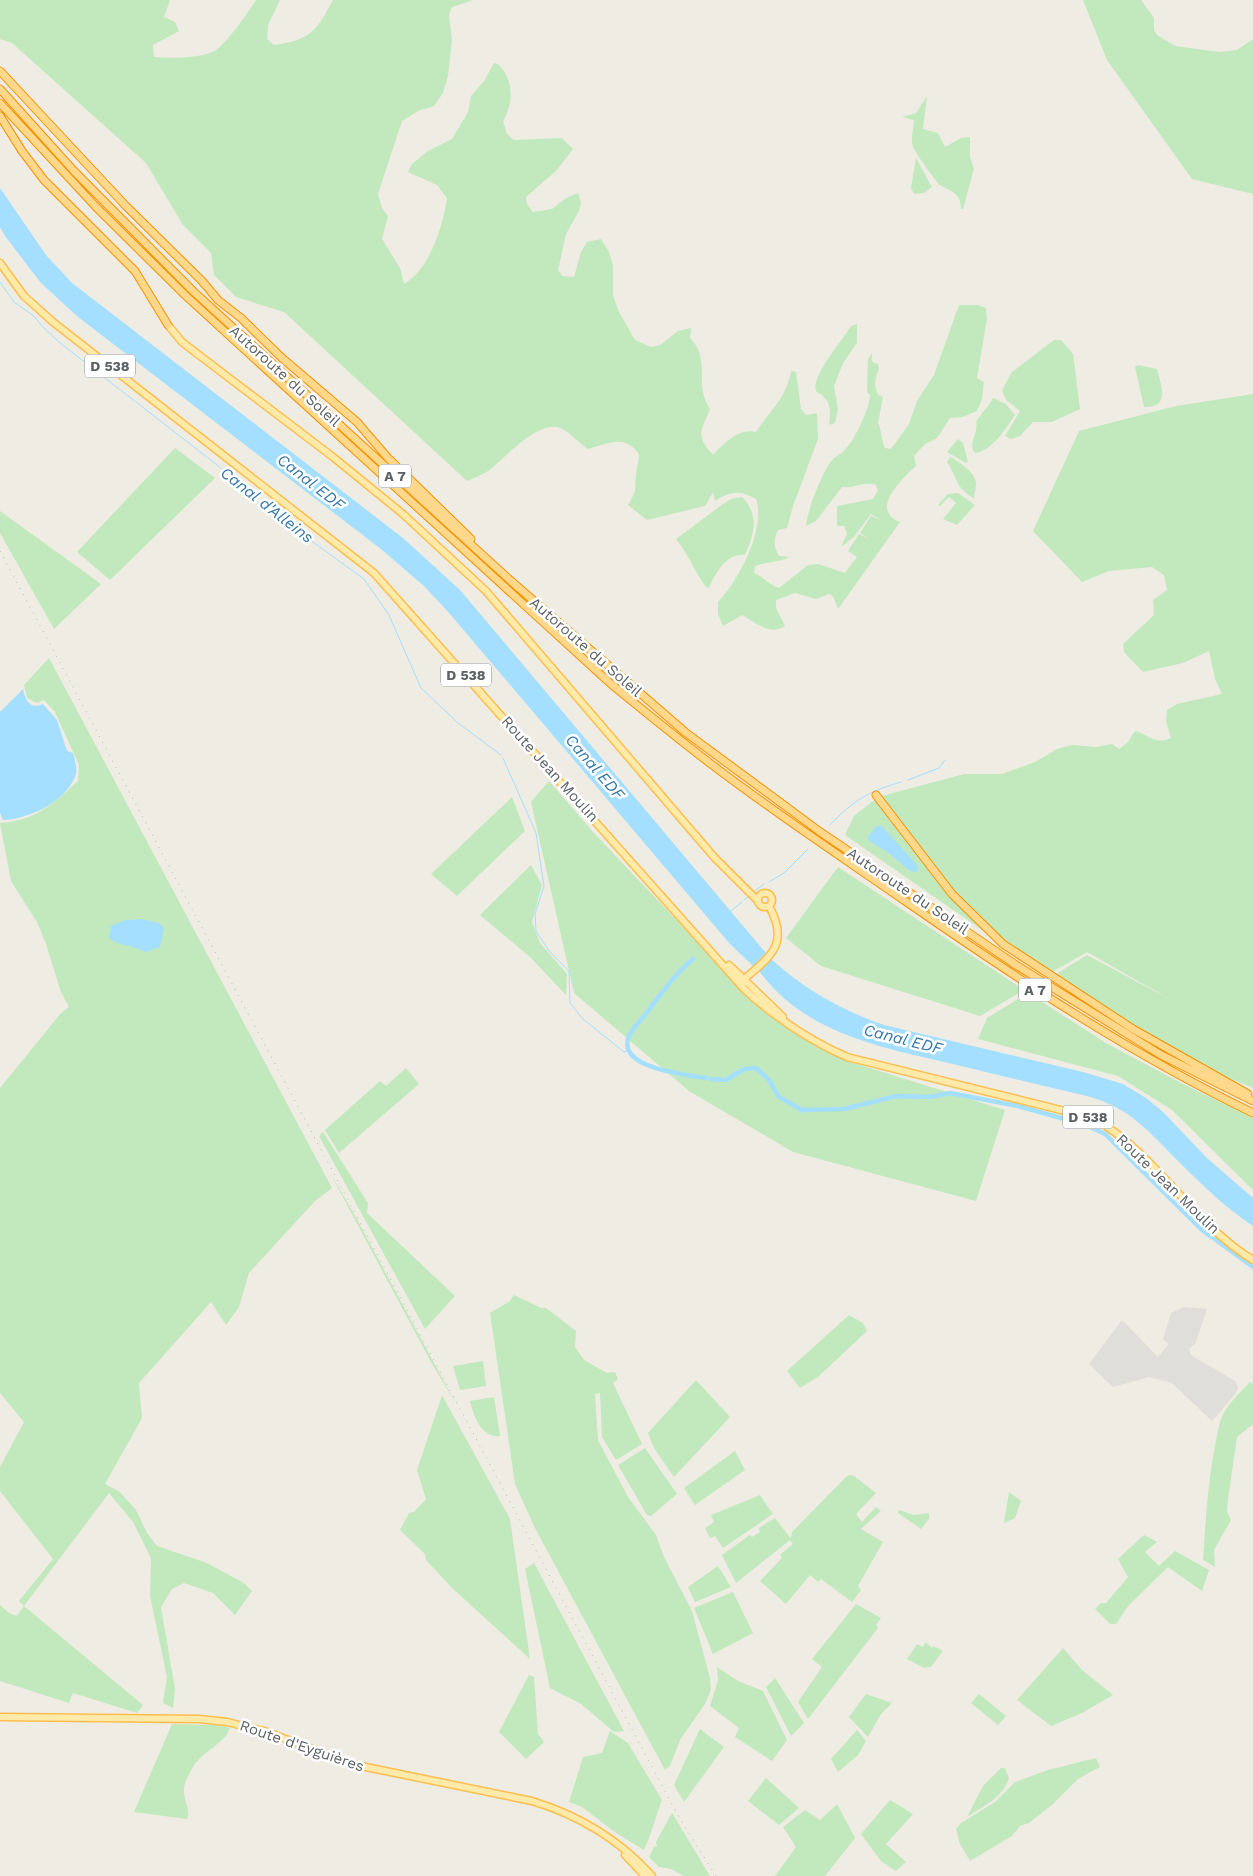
<svg xmlns="http://www.w3.org/2000/svg" width="1253" height="1876" font-family="'Work Sans',sans-serif">
  <style>
    .industrial { fill: #e0ded8 }
    .green { fill: #c1e9bd }
    .water { fill: #a4dfff }
    .lines { fill: none; stroke-linecap: round; stroke-linejoin: round }
    .stream { stroke: #a4dfff; stroke-width: 1 }
    .canal { stroke: #a4dfff; stroke-width: 4.5 }
    .major-casing { stroke: #febe4e; stroke-width: 9 }
    .highway-casing { stroke: #f39200; stroke-width: 9 }
    .major { stroke: #ffeaa9; stroke-width: 6 }
    .highway { stroke: #ffd88b; stroke-width: 7 }
    .rail { stroke: #b5b6b6; stroke-width: 1; stroke-dasharray: 1 6; stroke-linecap: butt }
    .labels { text-anchor: middle; dominant-baseline: central; stroke-width: 5; stroke-linejoin: round; paint-order: stroke }
    .shield { fill: #fff; stroke: #8c9093; stroke-width: 1 }
    .shield-label { font-size: 14px; font-weight: bold; fill: #5b6165 }
    .street-label { font-size: 15px; fill: #5b6165; stroke: #fff }
    .water-label { font-size: 16px; font-style: italic; fill: #3376a8; stroke: #fff }
  </style>
  <rect width="100%" height="100%" fill="#efece3"/>
  <!-- industrial -->
  <path class="industrial" d="M1184 1307 1207 1309 1195 1344 1189 1349 1191 1355 1235 1381 1238 1387 1236 1393 1212 1421 1172 1383 1149 1377 1113 1387 1089 1364 1122 1320 1158 1357 1169 1344 1163 1339 1171 1313Z"/>
  <!-- green -->
  <path class="green" d="M0 0H170L164 17 175 22 179 31 153 45 154 57C170 58 203 59 216 50 229 40 247 14 256 0H280L268 25 267 39 274 45C311 40 316 31 333 0H474L452 7 449 14 452 40 448 76 443 93 434 106 418 111 402 121 378 194 382 208 388 216 382 239 400 268 404 284C430 269 443 226 447 198L437 185 408 172 412 164 428 151 452 139 468 112 471 96 484 81 494 63 498 64C514 80 514 102 503 121L507 134 514 140 562 138 573 149 557 170 526 197 527 204 533 212 552 209 566 198 578 193 581 203 579 211 566 234 558 270 562 276 574 277 581 252 587 242 601 239 609 252 613 265V295L618 310 635 340 651 347 660 345 678 331 691 328 690 338C712 360 693 384 710 409 701 432 695 435 713 455 725 443 738 428 756 432 771 409 786 399 791 371L796 372 801 409 806 415 817 413 818 439 793 506 787 528 778 530C773 540 774 547 779 556L789 557C783 562 764 562 755 566L754 573C764 577 769 585 779 588L808 565 818 564 845 573 857 557 848 551 859 534 869 539 860 533 871 516 881 520 871 514 854 537 841 547 847 534 844 526H837V506L873 499 878 490 876 485C863 481 855 489 842 487L816 521 806 526C808 508 820 479 829 464 833 458 839 455 844 451 855 439 869 411 870 395L867 392 868 359 872 353V362L878 364 879 368C876 377 873 385 878 395L883 397 878 423C882 430 881 440 885 448L891 449 909 424 917 401 934 375 959 305H978L986 308 987 319 977 378 984 382 982 399 977 411 962 417 950 418 937 438 925 444 914 456 916 466C904 477 868 510 900 522L838 609 833 596 829 594 816 599 795 593 776 600V608L785 626C769 636 757 623 742 615L723 626 718 614V602C739 580 766 529 756 499 739 490 731 491 715 501L713 492 705 506 647 520 628 505C638 489 634 490 636 474 637 467 639 461 639 454 625 434 609 443 588 449 580 444 570 432 560 428 537 419 504 460 488 471 482 475 474 478 467 481L284 312 236 297 214 275 211 253 183 225 146 163 12 43 0 39Z
    M1083 0H1141L1154 18V30L1157 35 1175 46 1220 52 1237 50 1253 39V194L1192 179 1107 60Z
    M927 96 923 129 938 133 945 147 961 138 970 137V157L974 169 963 209H961C961 193 952 192 940 185 936 182 915 152 913 147 910 138 914 129 914 120L902 117 916 113Z
    M916 158 932 187 924 193 914 194 911 188Z
    M857 324V343L843 363 834 386 838 409 835 423 829 425C830 415 832 404 823 396 822 394 819 394 817 392 807 381 845 337 851 326Z
    M1054 340H1061L1073 354 1080 409 1052 422H1033L1020 436 1011 439 1005 436 1020 411 1006 400 1002 390 1012 372Z
    M1138 365 1157 369C1161 385 1171 408 1144 407L1135 367Z
    M1253 394V1088L1191 1062 1048 979 1087 955 1173 1001 1087 952 1047 975 845 835 854 816 878 797 964 774H1002L1035 762 1057 749 1072 745 1096 747 1112 744 1119 749 1128 742 1135 731C1147 733 1155 746 1171 738L1166 721 1167 710 1177 704 1222 694 1215 679 1209 651 1183 663 1143 672 1124 652 1123 644 1154 615 1153 600 1167 590 1164 575 1152 567 1109 571 1082 582 1033 531 1079 431 1176 406Z
    M993 398 1006 404 1015 415C1006 428 992 451 975 453 967 443 979 434 976 422 981 413 988 408 993 398Z
    M958 439 963 443 968 462 966 463 947 452Z
    M175 448 215 478 110 580 77 552Z
    M950 457C958 461 976 473 976 483 976 488 974 494 974 499 954 485 959 481 947 462Z
    M958 493 975 505 957 525 943 519 956 503 949 497 940 506 938 505 948 494Z
    M742 497C760 516 754 534 745 555 727 553 716 572 709 588L706 587C695 572 688 554 676 539L723 504 731 499Z
    M0 511 101 584 54 629 0 533Z
    M49 658 332 1188 315 1201 249 1273 239 1307 226 1325 211 1302 139 1383 142 1418 105 1484 120 1492 136 1510 147 1533 157 1546 207 1563 244 1583 252 1591 235 1615 213 1593 184 1583 172 1589 161 1607 175 1689 173 1708 163 1703 167 1677 150 1596 151 1558 133 1522 109 1493 24 1606 143 1705 137 1713 73 1693 69 1703 0 1681V1605L9 1613 17 1616 24 1606 19 1601 53 1559 0 1491V1467L24 1422 0 1393V1088L61 1013 69 1007 61 992 46 944 37 922 11 881 0 823C35 821 53 804 78 781L79 765 55 712 44 700 37 703 27 698 24 685Z
    M549 781 594 833 735 982 781 1024 847 1061 1005 1110 976 1201 793 1152 689 1091 574 993 531 802Z
    M512 797 525 831 457 896 431 874Z
    M531 865 542 885 532 922 540 943 567 974 566 995 530 957 480 915Z
    M838 867 1024 990 980 1016 821 966 786 938Z
    M1028 993 1106 1043 1181 1083 1253 1118V1190L1172 1110 1118 1076 978 1039 987 1018Z
    M406 1068 419 1084 339 1153 325 1130 380 1081 386 1086Z
    M323 1132 368 1203 367 1213 455 1296 425 1329 319 1136Z
    M329 1171 353 1212 456 1404 431 1362Z
    M514 1295 541 1308H546L576 1331 575 1347 584 1360 607 1373 615 1372 618 1379 613 1383 642 1444 616 1460 602 1437 600 1393 595 1394 598 1440 628 1497 656 1535 664 1557 692 1611 710 1678 711 1690 705 1704 680 1740 670 1766 665 1770 535 1528 515 1484 490 1313 510 1301Z
    M849 1315 863 1323 867 1331 819 1376 800 1388 787 1371Z
    M483 1361 486 1386 460 1390 453 1366Z
    M696 1380 730 1417 674 1477 654 1448 648 1433Z
    M1250 1382 1253 1384V1424L1237 1437 1228 1499 1227 1512 1231 1520 1214 1550 1215 1567 1203 1560C1206 1514 1209 1467 1220 1422 1224 1407 1240 1393 1250 1382Z
    M442 1395 510 1519 530 1659 452 1588 426 1560 425 1554 400 1530 409 1513 414 1512 426 1499 417 1470Z
    M494 1397 500 1436C482 1439 473 1415 470 1401Z
    M645 1448 677 1494 651 1516 647 1515 618 1465Z
    M735 1451 745 1470 695 1505 684 1488Z
    M848 1475 854 1476 876 1493 856 1514 862 1522 876 1507 881 1511 861 1529 883 1542 858 1586 861 1590 852 1602 821 1579 818 1582 810 1575 786 1604 760 1581 782 1558 780 1555 793 1544 790 1540 736 1583 722 1555 750 1535 752 1537 760 1532 759 1528 775 1518 791 1539 792 1532Z
    M1009 1492 1021 1501 1015 1518 1004 1523Z
    M760 1495 773 1514 723 1548 715 1536 710 1538 705 1528 714 1522 711 1515Z
    M899 1510 914 1515 929 1513V1519L921 1529 898 1513Z
    M1144 1535 1157 1542 1145 1552 1159 1566 1175 1551 1209 1570 1202 1591 1168 1567 1128 1606 1116 1624H1110L1095 1609 1101 1603H1106L1128 1577 1118 1559Z
    M534 1563 624 1731 614 1732 581 1704 550 1688 525 1569Z
    M718 1566 731 1587 695 1602 688 1587Z
    M733 1592 753 1633 713 1654 694 1608Z
    M856 1604 881 1618 876 1625 878 1628 808 1719 798 1702 822 1667 812 1659Z
    M926 1642 932 1648 934 1646 943 1651 931 1667 924 1668 907 1659 917 1644 923 1647Z
    M1063 1648 1082 1670 1113 1695 1082 1713 1051 1726 1017 1700Z
    M717 1667 738 1681 763 1691 787 1740 772 1761 735 1737 739 1728 710 1706 718 1680Z
    M529 1675 534 1677 538 1734 544 1742 526 1759 499 1732Z
    M775 1678 804 1723 791 1736 766 1687Z
    M866 1694 892 1703 881 1714 868 1737 849 1717Z
    M979 1694 1006 1716 998 1725 971 1703Z
    M172 1724 219 1725 230 1728C224 1745 202 1751 193 1767 189 1774 183 1784 184 1792 184 1802 191 1809 187 1819L134 1812Z
    M700 1729 724 1747 684 1802 674 1785Z
    M857 1730 866 1741 858 1755 838 1772 831 1759Z
    M610 1731 628 1743 662 1800C655 1818 652 1833 644 1850L616 1833 582 1807 569 1802 583 1757 602 1753Z
    M1096 1758 1100 1767 1078 1779 1053 1804 1029 1823 1020 1826 1012 1836 970 1861 960 1844 956 1829 961 1823 995 1802 1015 1782 1048 1770Z
    M1001 1768H1005L1009 1778C1004 1797 982 1807 967 1817L983 1786Z
    M766 1778 799 1808 779 1825 748 1801Z
    M890 1800 913 1814 886 1844 906 1862 896 1871 881 1861 861 1834Z
    M837 1804 855 1838 825 1876H775L796 1847 783 1827 805 1810 820 1820Z
    M672 1813 710 1876H684L671 1869 659 1867 649 1857 654 1847 657 1846 656 1842Z"/>
  <!-- water -->
  <path class="water" d="M0 188 46 255 72 283 403 538 460 590 766 953 753 966 730 944 450 614 425 587 381 549 78 317 41 283 5 236 0 227Z
    M23 689C25 700 30 710 43 704L57 720 67 751 73 753C75 760 78 770 75 777 64 803 28 819 3 820L0 813V712Z
    M877 826H882L918 866 917 872 910 871 890 854 868 840V836Z
    M141 919 159 923 164 928 160 947 145 952C134 945 118 946 109 938L111 926 125 920Z
    M771 959C805 990 841 1010 884 1025L1083 1072 1123 1084 1146 1098 1163 1112 1208 1159 1253 1198V1226C1226 1208 1203 1186 1180 1163 1149 1132 1131 1108 1087 1096 1044 1086 1001 1076 957 1065 885 1048 806 1035 759 971Z"/>
  <g class="lines">
    <!-- stream -->
    <path class="stream" d="M0 282 14 302 34 316 41 325 60 343 217 465 259 503 364 579 389 615 421 688 458 723 501 755
      M503 758 536 833 544 886 535 914 536 931 549 951 569 971 570 1003 583 1019 624 1052 629 1050
      M908 780 939 768 945 760
      M830 825C854 800 867 792 901 782
      M769 882 784 873 808 849
      M755 891 764 884
      M744 900 749 896
      M731 911 742 902"/>
    <!-- canal -->
    <path class="canal" d="M693 959C675 974 662 993 648 1011 642 1020 631 1029 628 1039 620 1069 688 1075 706 1078
      M711 1079 726 1080 744 1069 756 1068 769 1080 779 1097 802 1110 844 1109 897 1096 930 1097 950 1093 1018 1106 1086 1125 1105 1134 1202 1230 1253 1267"/>
    <!-- major casing -->
    <g class="major-casing">
      <path id="major" d="M0 263 24 296 53 322 374 573 745 990C776 1018 808 1040 847 1057L1093 1118C1156 1153 1192 1223 1253 1260
        M168 325 182 342 195 352 333 457 403 514 486 591 714 857 757 900
        M758 900a7 7 0 1 1 14 0a7 7 0 1 1-14 0Z
        M729 965 783 1017
        M743 983V980C771 956 790 944 769 906
        M0 1717 200 1719 227 1722 264 1731 356 1765 532 1801C578 1815 620 1840 652 1876
        M625 1855 645 1876"/>
    </g>
    <!-- highway casing -->
    <g class="highway-casing">
      <path id="highway" d="M0 71 125 205 202 281 218 300 241 318 282 358 357 422 388 458 471 539
        M0 89 74 171 193 291 511 581 685 732 819 831 1016 965 1161 1055 1253 1101
        M0 103 96 207 186 296 611 684C644 711 677 738 711 764 775 813 842 857 908 903 1019 980 1131 1054 1253 1113
        M0 116 22 151 44 180 135 271 168 325
        M876 795 952 894 1003 944 1133 1029 1248 1094"/>
    </g>
    <!-- major -->
    <use href="#major" class="major"/>
    <!-- highway -->
    <use href="#highway" class="highway"/>
    <!-- rail -->
    <path class="rail" d="M0 551 680 1819 716 1876"/>
  </g>
  <g class="labels">
    <!-- shield labels -->
    <g class="shield">
      <rect x="85" y="354.5" width="50" height="23" rx="4"/>
      <rect x="379" y="464.5" width="32" height="23" rx="4"/>
      <rect x="441" y="663.5" width="50" height="23" rx="4"/>
      <rect x="1019" y="978.5" width="32" height="23" rx="4"/>
      <rect x="1063" y="1105.5" width="50" height="23" rx="4"/>
    </g>
    <g class="shield-label">
      <text x="110" y="366">D 538</text>
      <text x="395" y="476">A 7</text>
      <text x="466" y="675">D 538</text>
      <text x="1035" y="990">A 7</text>
      <text x="1088" y="1117">D 538</text>
    </g>
    <!-- street labels -->
    <g class="street-label">
      <text transform="translate(285 376) rotate(42)">Autoroute du Soleil</text>
      <text transform="translate(586 647) rotate(41)">Autoroute du Soleil</text>
      <text transform="translate(550 769) rotate(48)">Route Jean Moulin</text>
      <text transform="translate(908 891) rotate(34)">Autoroute du Soleil</text>
      <text transform="translate(1168 1184) rotate(44)">Route Jean Moulin</text>
      <text transform="translate(302 1746) rotate(19)">Route d'Eyguières</text>
    </g>
    <!-- water labels -->
    <g class="water-label">
      <text transform="translate(311 482) rotate(38)">Canal EDF</text>
      <text transform="translate(267 505) rotate(38)">Canal d'Alleins</text>
      <text transform="translate(595 767) rotate(49)">Canal EDF</text>
      <text transform="translate(903 1039) rotate(14)">Canal EDF</text>
    </g>
  </g>
</svg>
